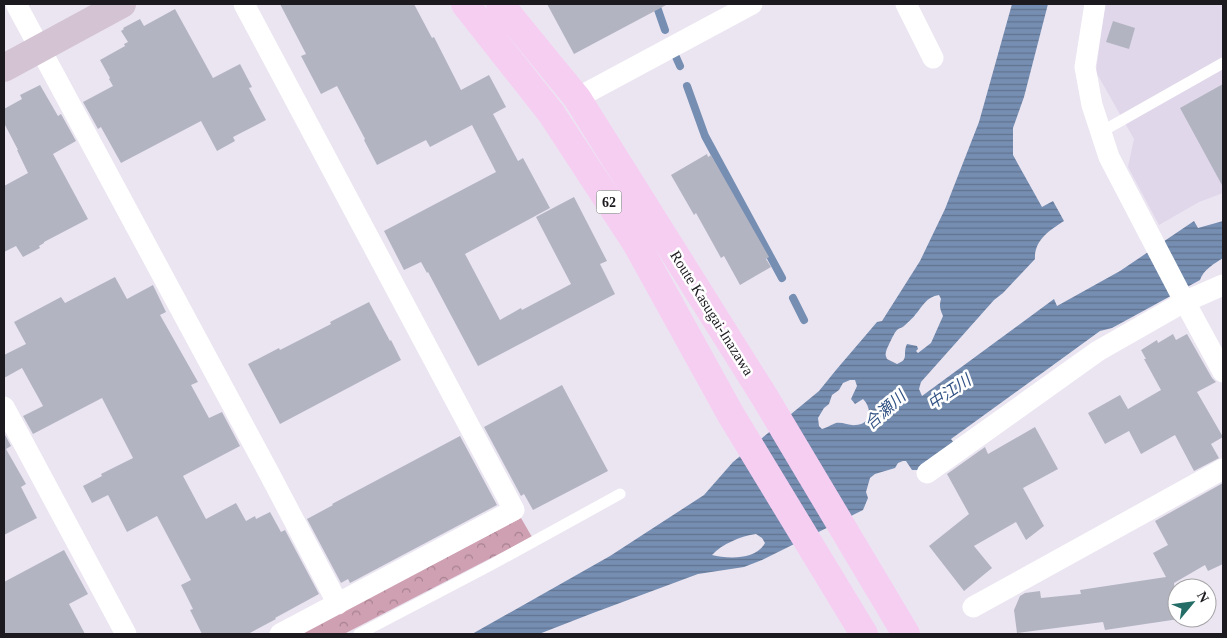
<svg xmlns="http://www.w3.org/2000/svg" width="1227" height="638" font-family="'Times New Roman','Noto Sans JP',serif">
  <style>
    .built { fill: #e0d7eb }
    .forest { fill: url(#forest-crowns) }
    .water { fill: url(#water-rules); fill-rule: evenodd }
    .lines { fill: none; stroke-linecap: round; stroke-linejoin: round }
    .stream { stroke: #768eb2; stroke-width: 8 }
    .building { fill: #b3b4c2 }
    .lane { stroke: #fff; stroke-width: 11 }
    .street { stroke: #fff; stroke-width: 21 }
    .secondary { stroke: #d4c3d2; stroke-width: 28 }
    .primary { stroke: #f6cef2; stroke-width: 28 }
    .labels { text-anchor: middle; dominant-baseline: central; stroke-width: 5; stroke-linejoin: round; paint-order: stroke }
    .shield { fill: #fff; stroke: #605f62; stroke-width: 1 }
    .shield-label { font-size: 14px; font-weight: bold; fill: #1c1a1f }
    .street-label { font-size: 15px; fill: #1c1a1f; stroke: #fff }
    .water-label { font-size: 16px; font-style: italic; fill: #315283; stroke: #fff }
  </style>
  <defs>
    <pattern id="forest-crowns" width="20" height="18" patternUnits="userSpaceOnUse" patternTransform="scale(1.25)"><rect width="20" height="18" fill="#cfa0b2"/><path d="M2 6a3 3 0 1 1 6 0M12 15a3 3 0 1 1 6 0" fill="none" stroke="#a78290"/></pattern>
    <pattern id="water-rules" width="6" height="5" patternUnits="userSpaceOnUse" patternTransform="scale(1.25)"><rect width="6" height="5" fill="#768eb2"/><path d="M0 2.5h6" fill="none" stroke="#607390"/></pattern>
  </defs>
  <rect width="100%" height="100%" fill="#ebe5f2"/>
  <!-- built -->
  <path class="built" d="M1105 4H1223V193L1199 202 1159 225 1128 167 1134 139 1096 72Z"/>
  <!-- forest -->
  <path class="forest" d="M521 518 532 537 344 634H300Z"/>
  <!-- water -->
  <path class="water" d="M1012 4H1048L1024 97 1013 128V155L1042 207 1053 201 1064 221C1050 230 1034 240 1035 259L1003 293 994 300 921 382 919 389 922 396 1054 299 1057 306 1120 271 1194 221 1198 228 1223 221V258C1215 263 1203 270 1200 280L1112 328 1100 331 951 439 954 443 918 470H912L906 461H903L898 463 895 468 875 474 870 478 866 492 868 498 863 510 762 560 744 567 698 574 593 613 539 634H472L610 556 704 495 733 462 819 391 836 370 877 322 882 321 920 261 945 209 979 122ZM939 295 941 299C939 306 940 309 943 316L931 343 918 353 916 351 918 349 917 346 907 344C902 354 910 359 897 364L887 359C886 356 885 355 886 352 886 350 895 331 897 330 899 328 902 328 904 326 905 325 914 317 915 315 923 306 926 297 939 295ZM850 380H855L857 386 851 399 855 404 863 399C872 408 872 424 856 425 850 426 843 422 836 423 833 424 826 428 822 429L819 426 818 418 824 408 829 404 832 395 839 390 843 383ZM756 534 762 538 765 543C756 560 728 559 712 555 722 544 741 536 756 534Z"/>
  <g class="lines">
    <!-- stream -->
    <path class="stream" d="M656 4 665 30
      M676 57 680 66
      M687 86 705 136 782 278
      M793 298 804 320"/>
  </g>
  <!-- building -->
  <path class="building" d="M280 4H414L432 38 434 37 461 90 489 75 506 107 493 114 518 161 523 158 550 208 465 254 500 320 521 308 522 310 571 284 536 217 574 197 607 261 600 264 615 294 478 366 428 272 427 273 421 262 404 270 384 231 496 172 472 125 430 147 426 140 377 165 364 140 365 139 337 86 321 94 301 56 306 54Z
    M547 4H668L574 54Z
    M175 9 213 78 240 64 252 87 249 88 266 120 233 137 235 141 217 151 201 121 121 163 102 129 101 127 98 129 83 102 113 86 109 79 110 78 100 60 125 46 124 44 128 42 121 31 124 29 123 28 140 19 144 26Z
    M1113 21 1135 28 1129 49 1106 42Z
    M1223 84V187L1180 108Z
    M40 85 58 116 61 114 76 141 53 154 88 219 44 242V243L39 246 40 248 23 257 16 246 4 252V186L28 173 17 150H18L4 123V109L22 99 20 95Z
    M707 154 708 157 711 155 769 257 766 259 771 267 740 285 724 256 721 258 696 213 694 215 671 175Z
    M115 277 127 299 153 285 166 312 160 315 198 382 191 385 209 418 222 412 240 446 183 476 206 519 236 503 246 521 255 516 256 519 270 512 281 532 285 530 319 594 275 618 276 619 248 634H202L190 610 193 609 181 585 191 580 157 516 127 532 108 495 92 503 83 486 102 476 101 474 133 458 102 398 33 434 23 416 43 406 22 368 4 378V355L26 344 14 322 61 297 65 303Z
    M369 302 390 341 391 340 401 360 280 424 248 364 279 348 280 350 331 324 330 322Z
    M1173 334 1176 340 1187 334 1212 378 1216 382 1197 392 1223 437 1211 444 1219 458 1194 471 1175 435 1141 454 1129 431 1105 444 1088 413 1120 395 1128 409 1161 390 1144 359H1146L1141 350 1157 340 1158 343Z
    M562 385 608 471 533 510 524 494 521 496 484 427Z
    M1035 427 1058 469 1023 488 1044 526 1026 540 1016 522 974 546 992 568 964 591 929 546 969 514 947 474 985 447 988 454Z
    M4 433 11 446 6 449 26 484 21 487 37 518 4 535Z
    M460 436 497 505 350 583 348 579 341 583 307 519 333 505 332 504Z
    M1223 483V564L1208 571 1205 565 1174 583 1177 605V618H1179V619L1105 630 1103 622 1017 633 1014 610 1020 596 1025 593 1040 591 1041 598 1081 594 1080 590 1166 577 1153 553 1168 545 1155 521Z
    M64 550 88 594 69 604 85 634H4V582Z"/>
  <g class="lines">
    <!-- lane -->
    <path class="lane" d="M1101 132 1223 63
      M359 634 491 565 620 494"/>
    <!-- street -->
    <path class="street" d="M16 4 269 473 338 604
      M244 4 514 510 280 634
      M906 4 933 58
      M1095 4 1085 67 1092 105 1109 157 1180 293 1223 372
      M577 98 752 4
      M4 407 126 634
      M927 473 1098 351 1184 302 1223 285
      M973 607 1223 469"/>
    <!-- secondary -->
    <path class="secondary" d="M4 68 122 4"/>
    <!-- primary -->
    <path class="primary" d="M465 4 551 113 636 243 731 415 864 634
      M500 4 577 98 764 396 906 634"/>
  </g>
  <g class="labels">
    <!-- shield labels -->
    <rect class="shield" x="596.5" y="190.5" width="25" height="23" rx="4"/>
    <g class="shield-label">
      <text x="609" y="202">62</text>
    </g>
    <!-- street labels -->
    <g class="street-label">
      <text transform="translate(712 313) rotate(58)">Route Kasugai-Inazawa</text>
    </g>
    <!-- water labels -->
    <g class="water-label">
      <text transform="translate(949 392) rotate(-34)">中江川</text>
      <text transform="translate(885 410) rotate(-42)">合瀬川</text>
    </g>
  </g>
  <!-- border -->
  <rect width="1227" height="638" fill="none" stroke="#1c1a1f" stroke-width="10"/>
  <!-- north arrow -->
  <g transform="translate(1192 603) rotate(61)"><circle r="24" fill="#ffffff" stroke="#a4a3a5"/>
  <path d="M0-4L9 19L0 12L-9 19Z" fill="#236d66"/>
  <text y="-8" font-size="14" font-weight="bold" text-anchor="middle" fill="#1c1a1f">N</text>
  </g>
</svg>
